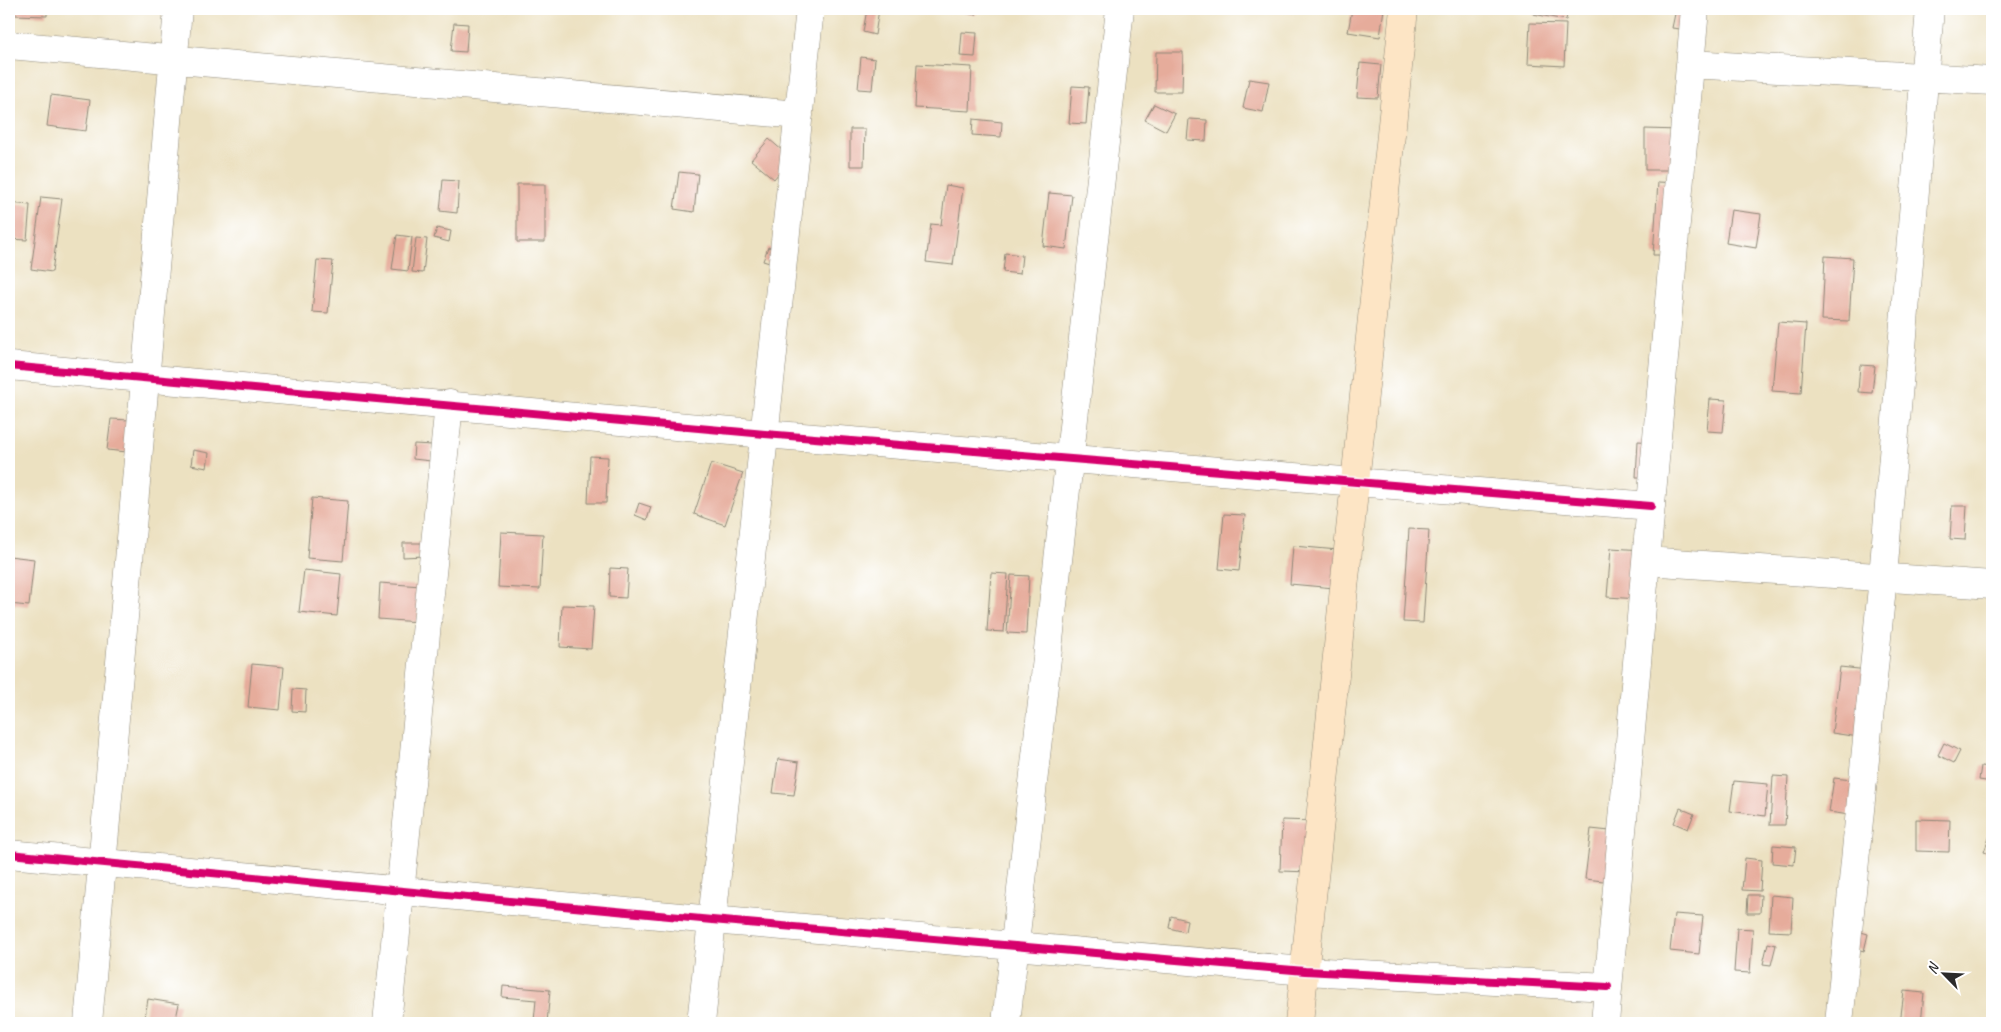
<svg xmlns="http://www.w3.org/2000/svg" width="2001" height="1032" font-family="Caveat,sans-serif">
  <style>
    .building { fill: #e6ac9b }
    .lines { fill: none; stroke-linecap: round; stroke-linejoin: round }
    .street-casing { stroke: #8c8676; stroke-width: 29 }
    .secondary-casing { stroke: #8c8676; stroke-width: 29 }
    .street { stroke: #fff; stroke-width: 28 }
    .secondary { stroke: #fde5c5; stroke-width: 28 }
    .cycleway-casing { stroke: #fff; stroke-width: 11 }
    .cycleway { stroke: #d6006c; stroke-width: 8 }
  </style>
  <rect width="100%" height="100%" fill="#fff"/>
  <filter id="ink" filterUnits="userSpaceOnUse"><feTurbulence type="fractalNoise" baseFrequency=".02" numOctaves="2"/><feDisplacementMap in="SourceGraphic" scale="10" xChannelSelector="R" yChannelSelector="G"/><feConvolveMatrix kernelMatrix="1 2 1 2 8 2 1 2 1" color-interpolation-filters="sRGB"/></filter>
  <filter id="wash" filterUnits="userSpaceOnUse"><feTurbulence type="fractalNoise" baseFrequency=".0096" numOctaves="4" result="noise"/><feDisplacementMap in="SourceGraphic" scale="20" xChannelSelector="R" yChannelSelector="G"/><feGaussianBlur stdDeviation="1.12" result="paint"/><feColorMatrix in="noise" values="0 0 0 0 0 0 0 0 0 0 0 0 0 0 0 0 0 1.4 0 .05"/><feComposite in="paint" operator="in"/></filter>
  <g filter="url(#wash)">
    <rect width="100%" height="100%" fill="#ece1c1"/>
    <g id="blocks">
      <!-- building -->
      <path class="building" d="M15 9H47V16L15 15Z
        M867 9H879L875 35 863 32Z
        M945 9H977L976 15Z
        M1352 9H1384L1380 37 1348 32Z
        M1534 9H1568L1566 20 1533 14Z
        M1676 9H1692L1688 30 1672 28Z
        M454 23 468 24 466 52 451 51Z
        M1530 23 1566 24 1564 66 1528 64Z
        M962 32 977 33 975 57 960 56Z
        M1156 52H1183L1182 92H1155Z
        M861 57 875 59 872 90 858 89Z
        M1360 63 1381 65 1378 98 1357 97Z
        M917 64 972 67 970 111 915 108Z
        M1249 79 1269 82 1263 112 1243 108Z
        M1072 86 1089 87 1086 124 1069 123Z
        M51 95 90 100 86 131 47 126Z
        M1154 104 1175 114 1166 131 1145 120Z
        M973 119 1002 122 1001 137 972 135Z
        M1189 119 1207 120 1206 141 1187 140Z
        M850 129H865L864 166H850Z
        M1645 129 1680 130V170H1645Z
        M769 139 791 158 774 179 751 160Z
        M679 172 698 174 694 212 674 209Z
        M443 180 459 181 457 213 440 211Z
        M1658 182 1676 183 1671 255H1653Z
        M517 184H545V242H517Z
        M946 185 963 188 953 265 926 262 931 224 941 225Z
        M1049 193 1072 195 1066 249 1043 246Z
        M41 197 62 199 52 272 31 269Z
        M9 203 30 205 27 240 9 239Z
        M1731 210 1761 214 1756 248 1726 243Z
        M437 228 451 231 449 242 434 238Z
        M397 235 412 237 408 271 392 269Z
        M416 238 427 239 423 273 412 272Z
        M768 247 782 252 776 265 763 261Z
        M1005 253 1022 255 1020 274 1003 272Z
        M1825 256 1853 258 1849 321 1822 320Z
        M317 260 333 261 328 313 312 312Z
        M1778 322 1806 324 1801 393 1772 391Z
        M1860 365 1875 366 1872 393 1858 392Z
        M1710 399 1726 400 1723 432 1707 431Z
        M111 419 129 420 127 452 107 450Z
        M1638 441 1653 442 1652 477H1636Z
        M414 444 432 445 431 461 413 459Z
        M193 450 209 453 207 468 191 465Z
        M590 456 608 457 606 503H588Z
        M711 463 743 473 725 525 694 514Z
        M312 498 348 501 343 561 307 558Z
        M639 503 651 507 647 520 635 515Z
        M1952 506H1967L1965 540 1950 539Z
        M1224 514 1245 515 1239 571 1219 569Z
        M1409 529 1429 530 1423 623 1403 622Z
        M501 532 543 534 540 589 498 587Z
        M403 543H424V556L403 557Z
        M1293 546 1338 550 1334 588 1290 584Z
        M1611 548 1643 550 1639 599 1607 597Z
        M9 556 34 559 29 606 9 604Z
        M610 568 628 569 626 598 609 597Z
        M304 570 341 574 337 616 299 612Z
        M991 573 1008 574 1004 632 987 631Z
        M1011 575 1029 576 1026 634 1007 633Z
        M380 583 421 586 418 622 378 619Z
        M562 605 594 606 591 649 560 647Z
        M252 664 284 667 280 710 248 707Z
        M1840 667 1868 670 1859 737 1832 733Z
        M293 689 306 690 305 712 292 711Z
        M1944 743 1960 751 1954 763 1938 755Z
        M778 759 799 762 794 795 773 793Z
        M1981 766 1992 767V782L1979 780Z
        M1773 776 1788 777 1785 825H1770Z
        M1834 778 1861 781 1856 816 1829 812Z
        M1734 781 1768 784 1765 816 1730 811Z
        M1680 808 1694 814 1688 829 1674 823Z
        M1916 819 1950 820 1949 852 1916 851Z
        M1282 820 1314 821 1312 872 1280 871Z
        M1591 829 1619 832 1613 882 1585 879Z
        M1992 830V855L1984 852Z
        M1773 845 1796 847 1794 865 1772 863Z
        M1745 858 1762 860 1760 891 1742 890Z
        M1748 895H1761L1760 913H1747Z
        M1771 895 1793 897 1791 932 1769 931Z
        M1674 914 1703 916 1699 954 1670 951Z
        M1171 916 1187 920 1185 932 1169 928Z
        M1737 928 1753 929 1750 973 1734 972Z
        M1854 930 1868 934 1864 951 1849 947Z
        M1768 943 1776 945 1771 965 1763 964Z
        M503 986 550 990 547 1023H507V1019L534 1021 536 1000 502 997Z
        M1904 991 1924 993 1921 1023H1900Z
        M148 999 179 1004 175 1023H144Z"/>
    </g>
  </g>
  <g filter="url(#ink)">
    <use href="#blocks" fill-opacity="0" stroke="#8c8676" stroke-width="1"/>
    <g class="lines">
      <!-- street casing -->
      <g class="street-casing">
        <path id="street" d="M9 45 799 115
          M1690 64 1992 81
          M9 366 765 434 1651 506
          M1646 561 1992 585
          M9 854 712 920 1305 971 1608 987
          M88 1023 178 9
          M387 1023 449 404
          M701 1023 810 9
          M1006 1023 1120 9
          M1605 1023 1695 9
          M1839 1023 1883 577 1930 9"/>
      </g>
      <!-- secondary casing -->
      <g class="secondary-casing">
        <path id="secondary" d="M1299 1023 1404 9"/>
      </g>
      <!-- street -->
      <use href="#street" class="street"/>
      <!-- secondary -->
      <use href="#secondary" class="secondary"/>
      <!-- cycleway casing -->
      <g class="cycleway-casing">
        <path id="cycleway" d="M9 366 765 434 1651 506
          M9 854 712 920 1305 971 1608 987"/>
      </g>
      <!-- cycleway -->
      <use href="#cycleway" class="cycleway"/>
    </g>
  </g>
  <!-- margin -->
  <rect width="2001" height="1032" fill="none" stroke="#fff" stroke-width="30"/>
  <!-- north arrow -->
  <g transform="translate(1944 974) rotate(294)" stroke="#ffffff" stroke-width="4" paint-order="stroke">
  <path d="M0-4L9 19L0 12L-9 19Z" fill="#2b2b2b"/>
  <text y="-8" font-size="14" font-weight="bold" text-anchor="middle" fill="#2b2b2b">N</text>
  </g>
</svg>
